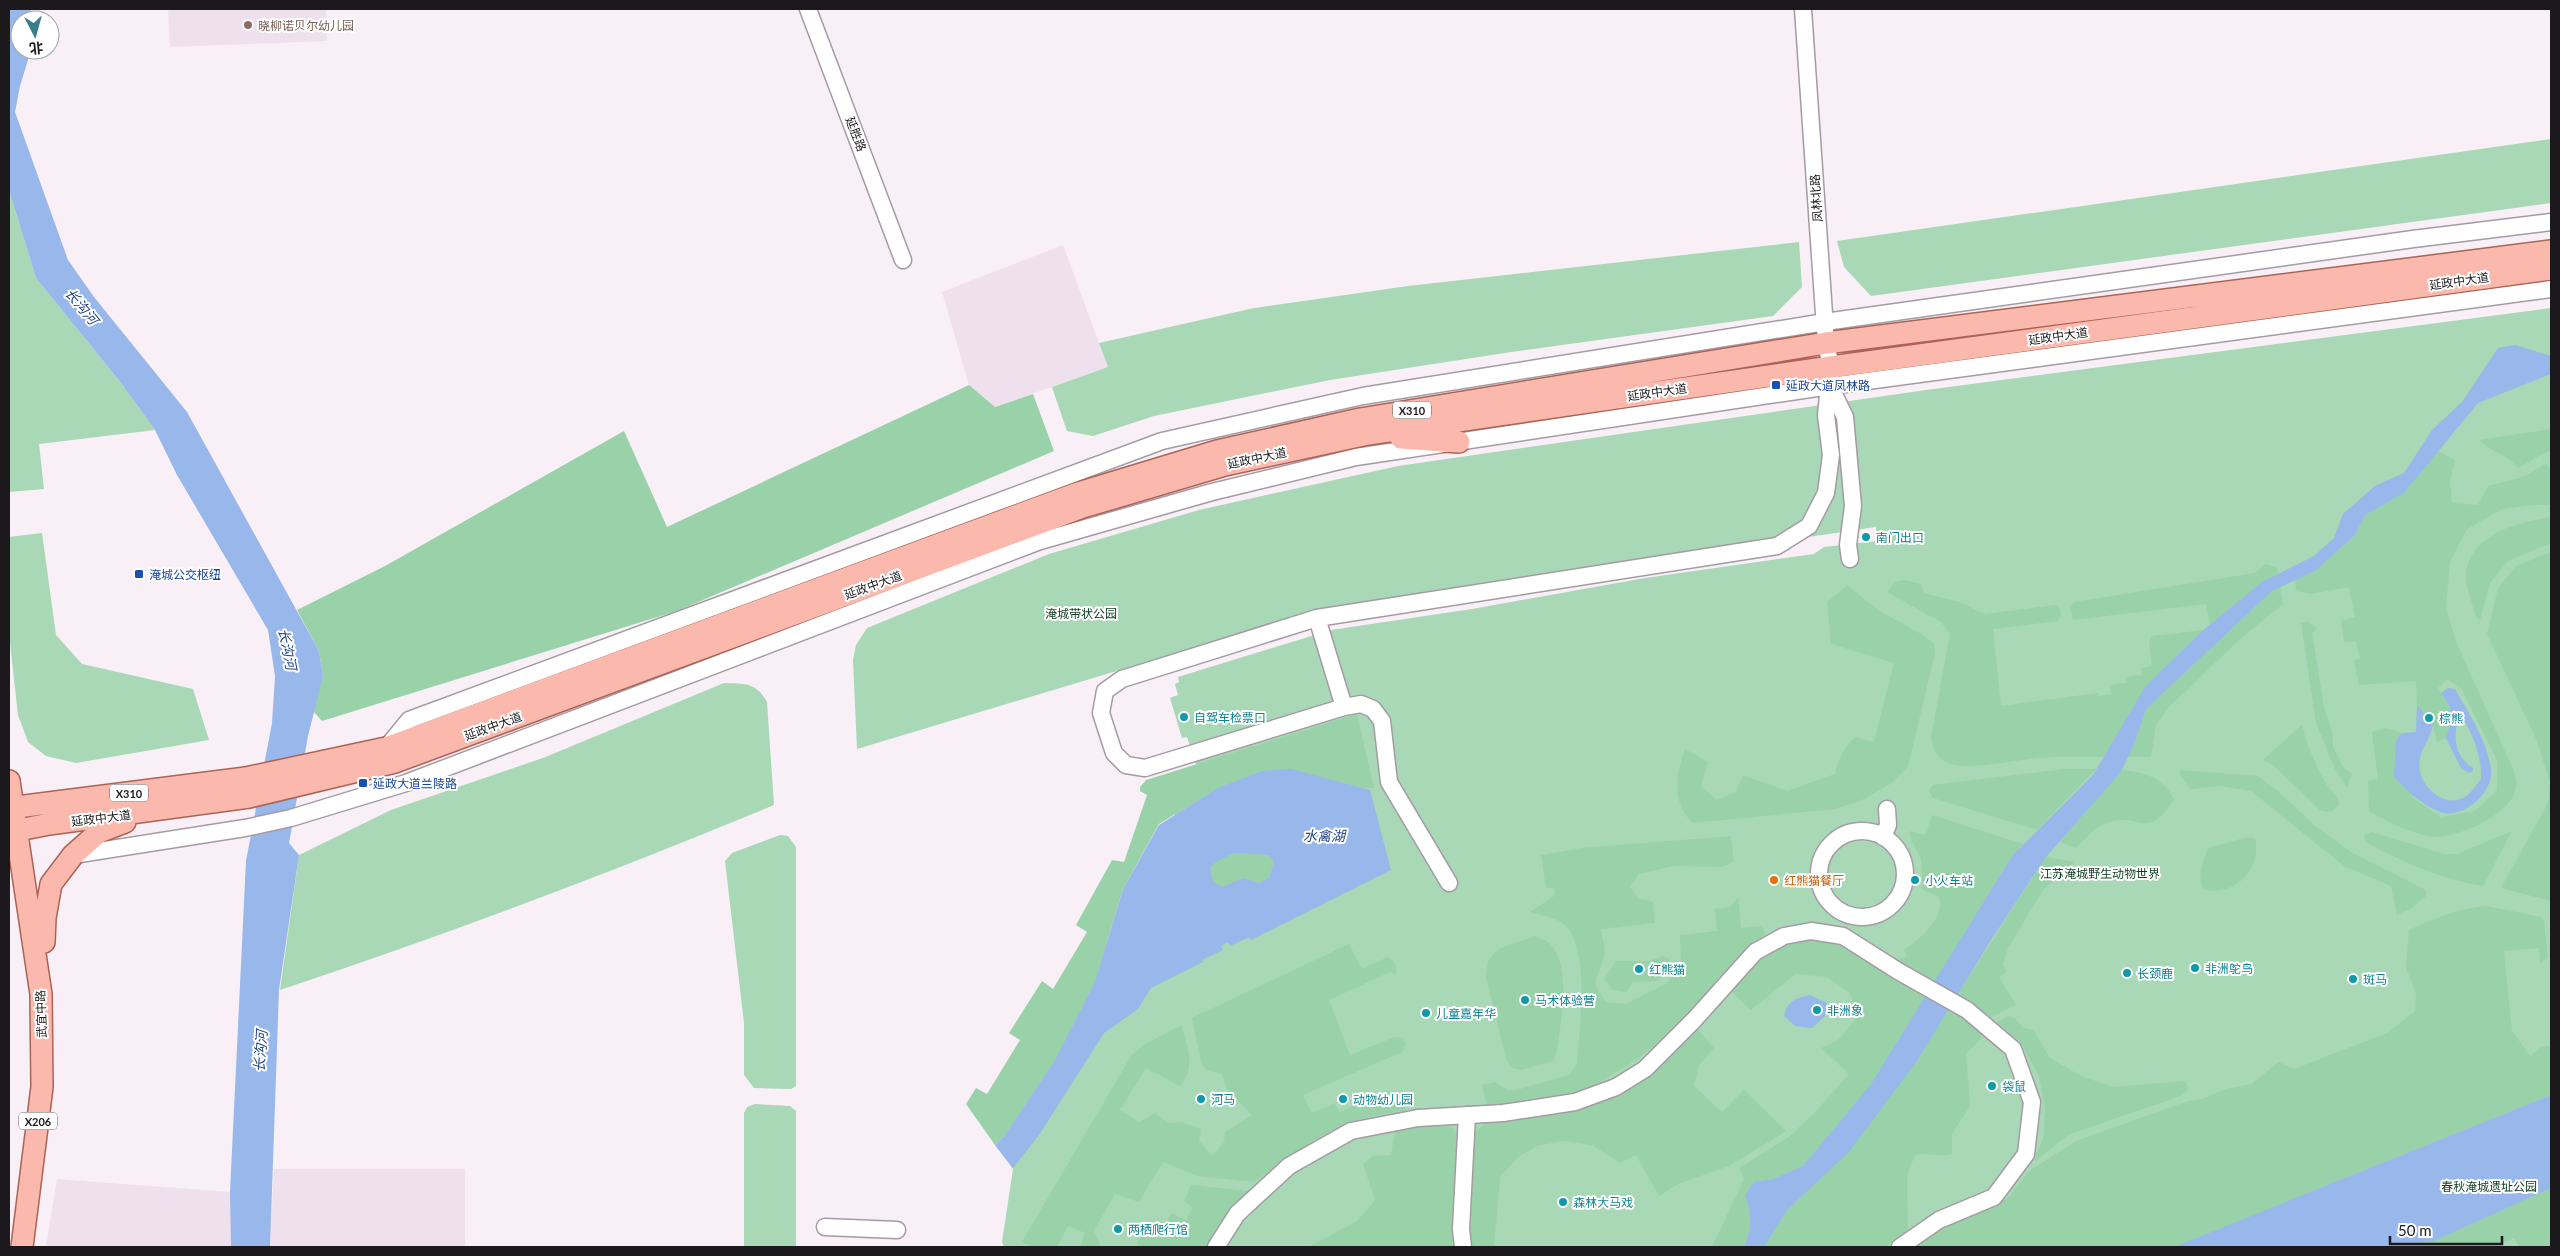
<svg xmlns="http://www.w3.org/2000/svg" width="2560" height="1256" font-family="Lato,'Noto Sans SC',sans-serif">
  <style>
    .built { fill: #efe0ed }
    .green { fill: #a8d8b5 }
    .forest { fill: #99d2a9 }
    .water { fill: #98b7eb; fill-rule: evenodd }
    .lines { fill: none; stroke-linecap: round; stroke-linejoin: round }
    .minor-casing { stroke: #a49ba3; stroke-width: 19 }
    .major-casing { stroke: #ac6356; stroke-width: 24 }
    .minor { stroke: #fff; stroke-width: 16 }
    .major { stroke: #fbb9ad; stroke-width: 21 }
    .education-dot { fill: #8d6e63; stroke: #fff; stroke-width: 2 }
    .transit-dot { fill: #1a4fb4; stroke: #fff; stroke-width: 2 }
    .culture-dot { fill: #0f9aa8; stroke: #fff; stroke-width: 2 }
    .food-dot { fill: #e8710a; stroke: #fff; stroke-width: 2 }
    .labels { text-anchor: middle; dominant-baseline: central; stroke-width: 4; stroke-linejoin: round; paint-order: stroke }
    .shield { fill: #fff; stroke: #605e60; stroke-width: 1 }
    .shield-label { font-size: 11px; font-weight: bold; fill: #1c191c }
    .education-label { font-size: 12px; fill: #785e54; stroke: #fff; text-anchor: start }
    .street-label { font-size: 12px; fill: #1c191c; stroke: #fff }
    .transit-label { font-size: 12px; fill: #164399; stroke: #fff; text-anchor: start }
    .culture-label { font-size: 12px; fill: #0d838f; stroke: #fff; text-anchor: start }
    .park-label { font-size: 12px; fill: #103c21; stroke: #fff }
    .food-label { font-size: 12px; fill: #c56008; stroke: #fff; text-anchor: start }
    .water-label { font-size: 14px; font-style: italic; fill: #254887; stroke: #fff }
  </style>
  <rect width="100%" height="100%" fill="#f8eff7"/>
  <!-- built -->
  <path class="built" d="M168 9H326L327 41 170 47Z
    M1063 245 1108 367 995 407 969 385 942 292Z
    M274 1169H465V1247H270Z
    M57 1179 230 1192 231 1247H46Z"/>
  <!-- green -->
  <path class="green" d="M2551 139V203L1871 296 1844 267 1837 241Z
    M9 190 36 278 121 383 155 430 39 444 44 489 9 492Z
    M1799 242 1802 287 1773 316 1511 352 1330 380 1154 416 1093 436 1067 431 1052 387 1108 367 1099 343 1254 308 1408 286Z
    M2551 308V1247H1004L1002 1242 1013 1169 995 1145 1005 1135 1198 771 1187 737 1182 738 1170 698 1178 695 1175 684 1179 682 1178 677 1331 630 1472 609 1645 578 1814 554 1824 547 1877 541 1876 527 1326 608 857 749 853 660 856 645 867 628 1049 554 1199 510 1398 466 1926 390Z
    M42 533 56 635 82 664 193 689 209 740 76 763 46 756 28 742 18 715 9 634V537Z
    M724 683C745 684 756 682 767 702L774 805C611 873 447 934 280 990L299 855 391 810 543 758Z
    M780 835 788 836 796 847V1086L791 1089 754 1088 744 1075V1023L725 861 732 853Z
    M755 1104 790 1106 796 1111V1247H744V1113L747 1107Z"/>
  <!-- forest -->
  <path class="forest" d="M969 385 995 407 1033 394 1054 451 677 611 322 721 313 711 323 676 319 651 297 610 385 566 624 431 667 527Z
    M2551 429V451L2546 452 2518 468C2505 453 2492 453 2479 440Z
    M2438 451 2455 460 2450 481 2452 503 2478 505 2488 486 2523 477 2546 464 2551 471V505H2533L2502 509 2467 529 2450 562 2446 607 2456 642 2514 771C2515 776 2517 781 2516 786 2515 814 2454 841 2429 836 2408 832 2388 822 2369 811L2368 781 2378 779 2372 732 2386 728 2402 733 2396 741 2413 798 2441 817 2475 811 2497 790V760L2461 688 2447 679 2438 688C2453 710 2453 713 2446 738L2437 742 2433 724 2417 705 2416 681 2359 685 2354 661 2360 658 2356 641 2344 642 2341 621 2355 617 2349 587 2311 594 2296 591 2295 580 2315 571 2355 535 2365 515 2404 493Z
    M2551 517V543L2508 561 2490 583 2480 620 2476 617C2473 605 2465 587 2466 575 2469 534 2519 522 2551 517Z
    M2551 552V901L2501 888 2548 803 2550 783 2537 741 2487 634 2498 588 2516 566Z
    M2266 564 2277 568 2278 574 2262 582 2210 625 2206 604 2073 620 2070 607 2074 602 2255 573Z
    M1905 580 1921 584 1924 593 1959 602 1985 614 2056 605 2060 608 2061 616 2058 621 1993 629 2001 706 2098 693V696L2111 694 2110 685 2126 683V677L2141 675V668L2152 666 2149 642 2152 636 2204 630 2117 737 2104 757C2082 757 2060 756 2038 758 2017 760 1968 770 1950 764 1938 760 1932 748 1931 737L1950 634 1941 622 1887 592 1895 582Z
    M1847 585 1878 610 1925 636 1934 644 1935 653 1908 767 1892 783 1860 801 1835 809 1693 823C1671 803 1676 774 1685 749L1708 762 1701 786 1717 800 1736 792 1743 775 1787 791 1835 774C1837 760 1845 747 1855 737L1874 742 1894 663 1831 644 1827 602Z
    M2280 587 2283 604 2238 641 2168 708 2156 725 2151 757H2128L2146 709 2272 591Z
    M2308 622 2318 628 2312 633 2324 707 2332 731 2333 746 2343 767 2352 774 2347 787 2335 769 2316 723 2301 623Z
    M1357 714 1374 788H1218L1159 824 1123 889 1095 982 1055 1060 1005 1135 995 1145 966 1104 976 1088 987 1094 1020 1040 1009 1033 1042 981 1053 989 1087 932 1076 925 1112 860 1124 862 1147 795 1140 791V787L1146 780Z
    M2302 725C2307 746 2316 767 2327 785 2331 792 2339 796 2339 805 2333 812 2329 813 2320 810L2273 765 2263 760Z
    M2064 769H2096L2037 830 1933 798 1929 791 1932 785Z
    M2122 770C2144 772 2165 778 2174 800 2145 843 2139 810 2106 823 2095 827 2084 840 2076 848L2060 842Z
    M2181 770 2258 776 2279 792 2314 825 2351 852 2426 890V896L2412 908 2397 915 2391 886 2344 866 2251 791 2221 786 2190 789 2179 773Z
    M1932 815 2023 844 2012 856 1933 984 1892 963 1907 956 1904 950C1920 938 1945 920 1939 897L1923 890 1921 859 1911 839 1910 831 1926 835Z
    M2512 831 2483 886C2440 879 2403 862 2365 842L2364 835 2372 832 2444 854H2457Z
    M1731 836 1734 862 1721 867 1674 866 1639 874 1630 887 1638 898 1653 902 1655 923 1601 929C1602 937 1606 950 1604 957 1598 980 1588 978 1606 1002L1626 1004 1667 983 1681 966 1680 935 1717 931 1715 909 1730 907 1738 897 1741 928 1761 926 1766 934 1751 944 1726 977 1688 1018 1639 1058 1592 1087 1538 1101 1487 1107 1482 1085 1495 1082 1507 1090H1516L1569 1075 1577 1064C1579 1030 1591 951 1565 925 1558 918 1540 915 1530 912L1554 896 1555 889 1546 887 1541 855 1582 848Z
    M2244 838H2255C2263 868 2234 898 2203 889 2197 875 2203 862 2208 848Z
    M1234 853 1269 855 1274 862 1269 878 1259 883 1244 879 1222 888 1213 882 1210 867 1218 861Z
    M2046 857 2074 862 2043 890 2008 948 2003 965 2007 972 1999 977 2016 1005 1991 1017 1958 994Z
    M2487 906 2541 917 2544 921 2548 958 2540 963 2539 948 2504 951 2512 1031 2530 1056 2542 1047 2551 1046V1095L2174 1247H1914L1943 1227 2008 1198 2029 1171 2076 1141 2188 1101 2202 1099 2226 1089 2251 1084 2279 1062 2294 1069 2387 1033 2415 1011 2416 994 2406 967 2409 930C2436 918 2458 908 2487 906Z
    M1803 935 1845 944 1927 994 1871 1084 1803 1166 1773 1179 1754 1183 1745 1195C1752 1214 1752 1230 1744 1247H1712L1744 1179 1739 1168 1789 1137 1817 1110 1849 1074 1821 1048 1839 1039 1857 1017 1850 993 1827 977 1795 974 1751 1010 1729 989 1756 958Z
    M1535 936C1539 938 1546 940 1549 943 1573 965 1560 1023 1557 1052L1553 1061 1521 1070 1512 1068 1506 1059 1486 977 1488 961 1498 949Z
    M1349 944 1362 969 1388 957C1397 963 1397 967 1395 976L1392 971 1329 1000 1350 1055 1395 1037 1403 1038 1406 1045 1402 1052 1303 1095 1312 1113 1335 1103 1339 1112 1388 1091 1390 1094 1402 1091 1406 1110C1382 1114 1356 1118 1335 1129 1306 1143 1279 1163 1254 1182L1197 1176 1163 1162 1139 1202 1115 1194 1094 1231 1100 1244 1098 1247H1080L1085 1233 1068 1226 1057 1247H1033L1022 1242 1131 1056 1143 1045 1182 1025C1187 1049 1197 1066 1180 1086L1146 1068 1120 1110 1139 1122 1155 1113 1169 1123 1181 1122 1201 1129 1199 1140 1212 1156 1224 1142 1225 1132 1252 1115 1227 1089 1222 1074 1206 1070 1201 1062 1192 1018Z
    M1663 956 1670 959V970L1657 981 1633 982 1626 992 1613 990 1604 979 1616 961H1649Z
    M1949 1008 1983 1033 1980 1040 1966 1054 1970 1106 1952 1134V1154C1940 1158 1928 1152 1915 1155L1907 1175 1908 1230 1885 1247H1764L1787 1210 1849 1151 1917 1061Z
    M2007 1016 2015 1018 2023 1028 2033 1030 2050 1058 2081 1076 2114 1087 2186 1081 2188 1090 2178 1097 2070 1134 2034 1162 2044 1135 2045 1108 2039 1076 2020 1041 1997 1023Z
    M1697 1029 1714 1048 1699 1065 1694 1086 1722 1112 1744 1090 1786 1131 1729 1166 1678 1184 1659 1196 1636 1155 1620 1163 1592 1145 1562 1141 1537 1146 1518 1157 1500 1177 1494 1247H1470L1475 1132 1486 1123 1578 1111 1619 1094 1654 1073Z
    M1427 1126 1452 1127 1458 1136V1247H1309L1357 1221 1375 1200 1363 1164 1373 1156 1391 1155 1395 1131Z
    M1191 1185 1248 1191 1211 1247H1140L1137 1243 1143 1231 1159 1237 1171 1213 1186 1220 1193 1207 1184 1201Z
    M2551 1188V1247H2519L2514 1238 2493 1247H2383L2434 1241Z"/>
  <!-- water -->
  <path class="water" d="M9 9H31V20H20V50H31L20 86 15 112 68 260 94 297 187 412 319 651 323 676 308 736 289 843 299 855 279 990 270 1247H231L230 1192 246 861 272 723 275 676 268 630 177 475 155 430 121 383 36 278 9 190Z
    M2515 345 2551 356V374L2478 403 2404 493 2365 515 2355 535 2315 571 2272 591 2146 709 2135 742 2121 772 2046 857 1991 940 1917 1061 1849 1152 1787 1210 1764 1247H1744C1752 1230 1752 1214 1745 1195L1754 1182 1773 1179 1803 1166 1871 1084 2012 856 2093 775 2145 687 2201 632 2262 582 2314 556 2334 538 2343 514 2375 486 2404 473 2432 430 2462 402 2498 348Z
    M2448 688 2455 689C2469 714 2487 740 2491 769 2494 793 2462 820 2440 812 2421 804 2408 792 2394 777L2396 740 2402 733 2416 732 2417 705 2433 724C2431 741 2416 751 2420 771 2423 789 2445 807 2463 798 2470 795 2476 785 2481 779 2482 759 2473 731 2460 716 2452 734 2454 757 2473 768V771L2469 773 2461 768 2446 738C2452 717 2455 712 2441 693Z
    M1291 769 1370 790 1391 870 1251 940 1249 937 1230 946 1228 942 1221 946 1223 950 1202 960 1203 962 1151 988 1138 1009 1104 1033 1039 1135 1013 1168 995 1145 1005 1135 1055 1060 1095 982 1123 889 1159 825 1218 788 1262 771ZM1234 853 1269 855 1274 862 1269 878 1259 883 1244 878 1222 887 1213 882 1210 867 1218 861Z
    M1810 995 1827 1003 1825 1016 1812 1028 1795 1026 1784 1016C1787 1001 1796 998 1810 995Z
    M2551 1095V1188L2434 1241 2383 1247H2174Z"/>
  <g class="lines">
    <!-- minor casing -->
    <g class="minor-casing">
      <path id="minor" d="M808 9 903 260
        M1830 386 1845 417 1853 506 1848 545 1850 559
        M1317 618 1344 707 1145 768 1126 765 1114 753 1101 713 1105 691 1122 679 1317 618 1777 546 1809 526 1826 493 1831 455 1826 415 1831 367 1826 343 1803 9
        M1344 707 1361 704 1373 709 1382 721 1389 782 1449 883
        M386 748 409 720 1162 441 1363 396 1825 322 2413 239 2551 222
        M1819 874a43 43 0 1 1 86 0a43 43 0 1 1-86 0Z
        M1883 837 1888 825 1887 809
        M73 855 245 828 291 818 406 783 1040 541 1212 492 1356 457 1830 386 2551 289
        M825 1227 897 1230
        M1216 1247 1237 1214 1289 1166 1351 1131 1418 1118 1503 1113 1575 1102 1616 1087 1645 1069 1694 1020 1755 952 1784 936 1811 931 1843 936 1898 971 1967 1010 2013 1049 2032 1102 2026 1154 1994 1197 1939 1220 1900 1247
        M1463 1247 1461 1229 1467 1115"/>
    </g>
    <!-- major casing -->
    <g class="major-casing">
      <path id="major" d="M1401 438 1459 442
        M9 781 41 994 42 1087 22 1247
        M9 808 246 778 386 748 1075 494 1217 451 1360 419 1826 343 2551 251
        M9 832 49 824 249 797 395 762 1083 507 1225 465 1368 434 1831 367 2551 269
        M44 942 45 918 51 884 73 855 99 832 125 822"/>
    </g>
    <!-- minor -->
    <use href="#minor" class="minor"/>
    <!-- major -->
    <use href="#major" class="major"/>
  </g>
  <!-- markers -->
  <circle class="education-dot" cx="248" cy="25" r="5"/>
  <g class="transit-dot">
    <rect x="1771" y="380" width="10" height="10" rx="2.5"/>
    <rect x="134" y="569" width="10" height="10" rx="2.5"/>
    <rect x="358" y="778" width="10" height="10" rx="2.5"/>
  </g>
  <g class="culture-dot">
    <circle cx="1866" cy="537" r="5"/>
    <circle cx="1184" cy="717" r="5"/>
    <circle cx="2429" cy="718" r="5"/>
    <circle cx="1915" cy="880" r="5"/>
    <circle cx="2195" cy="968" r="5"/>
    <circle cx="1639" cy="969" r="5"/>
    <circle cx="2127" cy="973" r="5"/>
    <circle cx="2353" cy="979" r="5"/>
    <circle cx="1525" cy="1000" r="5"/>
    <circle cx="1817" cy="1010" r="5"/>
    <circle cx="1426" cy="1013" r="5"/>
    <circle cx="1992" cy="1086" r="5"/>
    <circle cx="1201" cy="1099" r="5"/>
    <circle cx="1343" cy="1099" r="5"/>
    <circle cx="1563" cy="1202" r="5"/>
    <circle cx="1118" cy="1229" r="5"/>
  </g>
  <circle class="food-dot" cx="1774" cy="880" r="5"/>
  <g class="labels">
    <!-- shield labels -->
    <g class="shield">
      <rect x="1393" y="401.5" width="38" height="17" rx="4"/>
      <rect x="110" y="784.5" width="38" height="17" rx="4"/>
      <rect x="19" y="1112.5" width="38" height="17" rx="4"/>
    </g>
    <g class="shield-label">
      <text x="1412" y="410">X310</text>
      <text x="129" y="793">X310</text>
      <text x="38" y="1121">X206</text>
    </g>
    <!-- education labels -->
    <g class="education-label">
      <text x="258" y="25">晓柳诺贝尔幼儿园</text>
    </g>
    <!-- street labels -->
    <g class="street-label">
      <text transform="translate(856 134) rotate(69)">延胜路</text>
      <text transform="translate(1816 198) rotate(-94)">凤林北路</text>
      <text transform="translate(2459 281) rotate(-8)">延政中大道</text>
      <text transform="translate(2058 336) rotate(-8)">延政中大道</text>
      <text transform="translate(1657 392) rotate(-8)">延政中大道</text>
      <text transform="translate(1257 458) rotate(-12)">延政中大道</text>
      <text transform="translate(873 585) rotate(-20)">延政中大道</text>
      <text transform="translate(493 726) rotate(-20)">延政中大道</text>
      <text transform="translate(101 818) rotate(-7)">延政中大道</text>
      <text transform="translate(41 1014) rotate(-92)">武宜中路</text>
    </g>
    <!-- transit labels -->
    <g class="transit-label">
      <text x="1786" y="385">延政大道凤林路</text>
      <text x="149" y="574">淹城公交枢纽</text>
      <text x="373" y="783">延政大道兰陵路</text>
    </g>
    <!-- culture labels -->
    <g class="culture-label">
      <text x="1876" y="537">南门出口</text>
      <text x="1194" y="717">自驾车检票口</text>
      <text x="2439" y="718">棕熊</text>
      <text x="1925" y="880">小火车站</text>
      <text x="2205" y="968">非洲鸵鸟</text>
      <text x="1649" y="969">红熊猫</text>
      <text x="2137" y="973">长颈鹿</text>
      <text x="2363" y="979">斑马</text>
      <text x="1535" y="1000">马术体验营</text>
      <text x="1827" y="1010">非洲象</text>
      <text x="1436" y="1013">儿童嘉年华</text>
      <text x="2002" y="1086">袋鼠</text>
      <text x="1211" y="1099">河马</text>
      <text x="1353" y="1099">动物幼儿园</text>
      <text x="1573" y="1202">森林大马戏</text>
      <text x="1128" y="1229">两栖爬行馆</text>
    </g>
    <!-- park labels -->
    <g class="park-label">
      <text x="1081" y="613">淹城带状公园</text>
      <text x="2100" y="873">江苏淹城野生动物世界</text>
      <text x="2489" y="1186">春秋淹城遗址公园</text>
    </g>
    <!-- food labels -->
    <g class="food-label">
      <text x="1784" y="880">红熊猫餐厅</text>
    </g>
    <!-- water labels -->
    <g class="water-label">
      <text transform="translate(82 306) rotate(50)">长沟河</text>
      <text transform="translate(288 649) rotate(79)">长沟河</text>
      <text x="1324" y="835">水禽湖</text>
      <text transform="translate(260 1051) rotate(-86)">长沟河</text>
    </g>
  </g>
  <!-- border -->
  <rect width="2560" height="1256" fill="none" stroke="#1c191c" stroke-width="20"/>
  <!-- north arrow -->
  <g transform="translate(35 35) rotate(174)"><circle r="24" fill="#ffffff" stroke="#a4a3a4"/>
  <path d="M0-4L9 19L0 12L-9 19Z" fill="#387e89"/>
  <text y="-8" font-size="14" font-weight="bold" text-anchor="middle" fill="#1c191c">北</text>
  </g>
  <!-- scale -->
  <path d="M2390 1236v8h112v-8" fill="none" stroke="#1c191c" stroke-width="2.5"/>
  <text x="2398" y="1236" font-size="15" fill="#1c191c" stroke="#ffffff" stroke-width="4" paint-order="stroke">50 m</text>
</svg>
